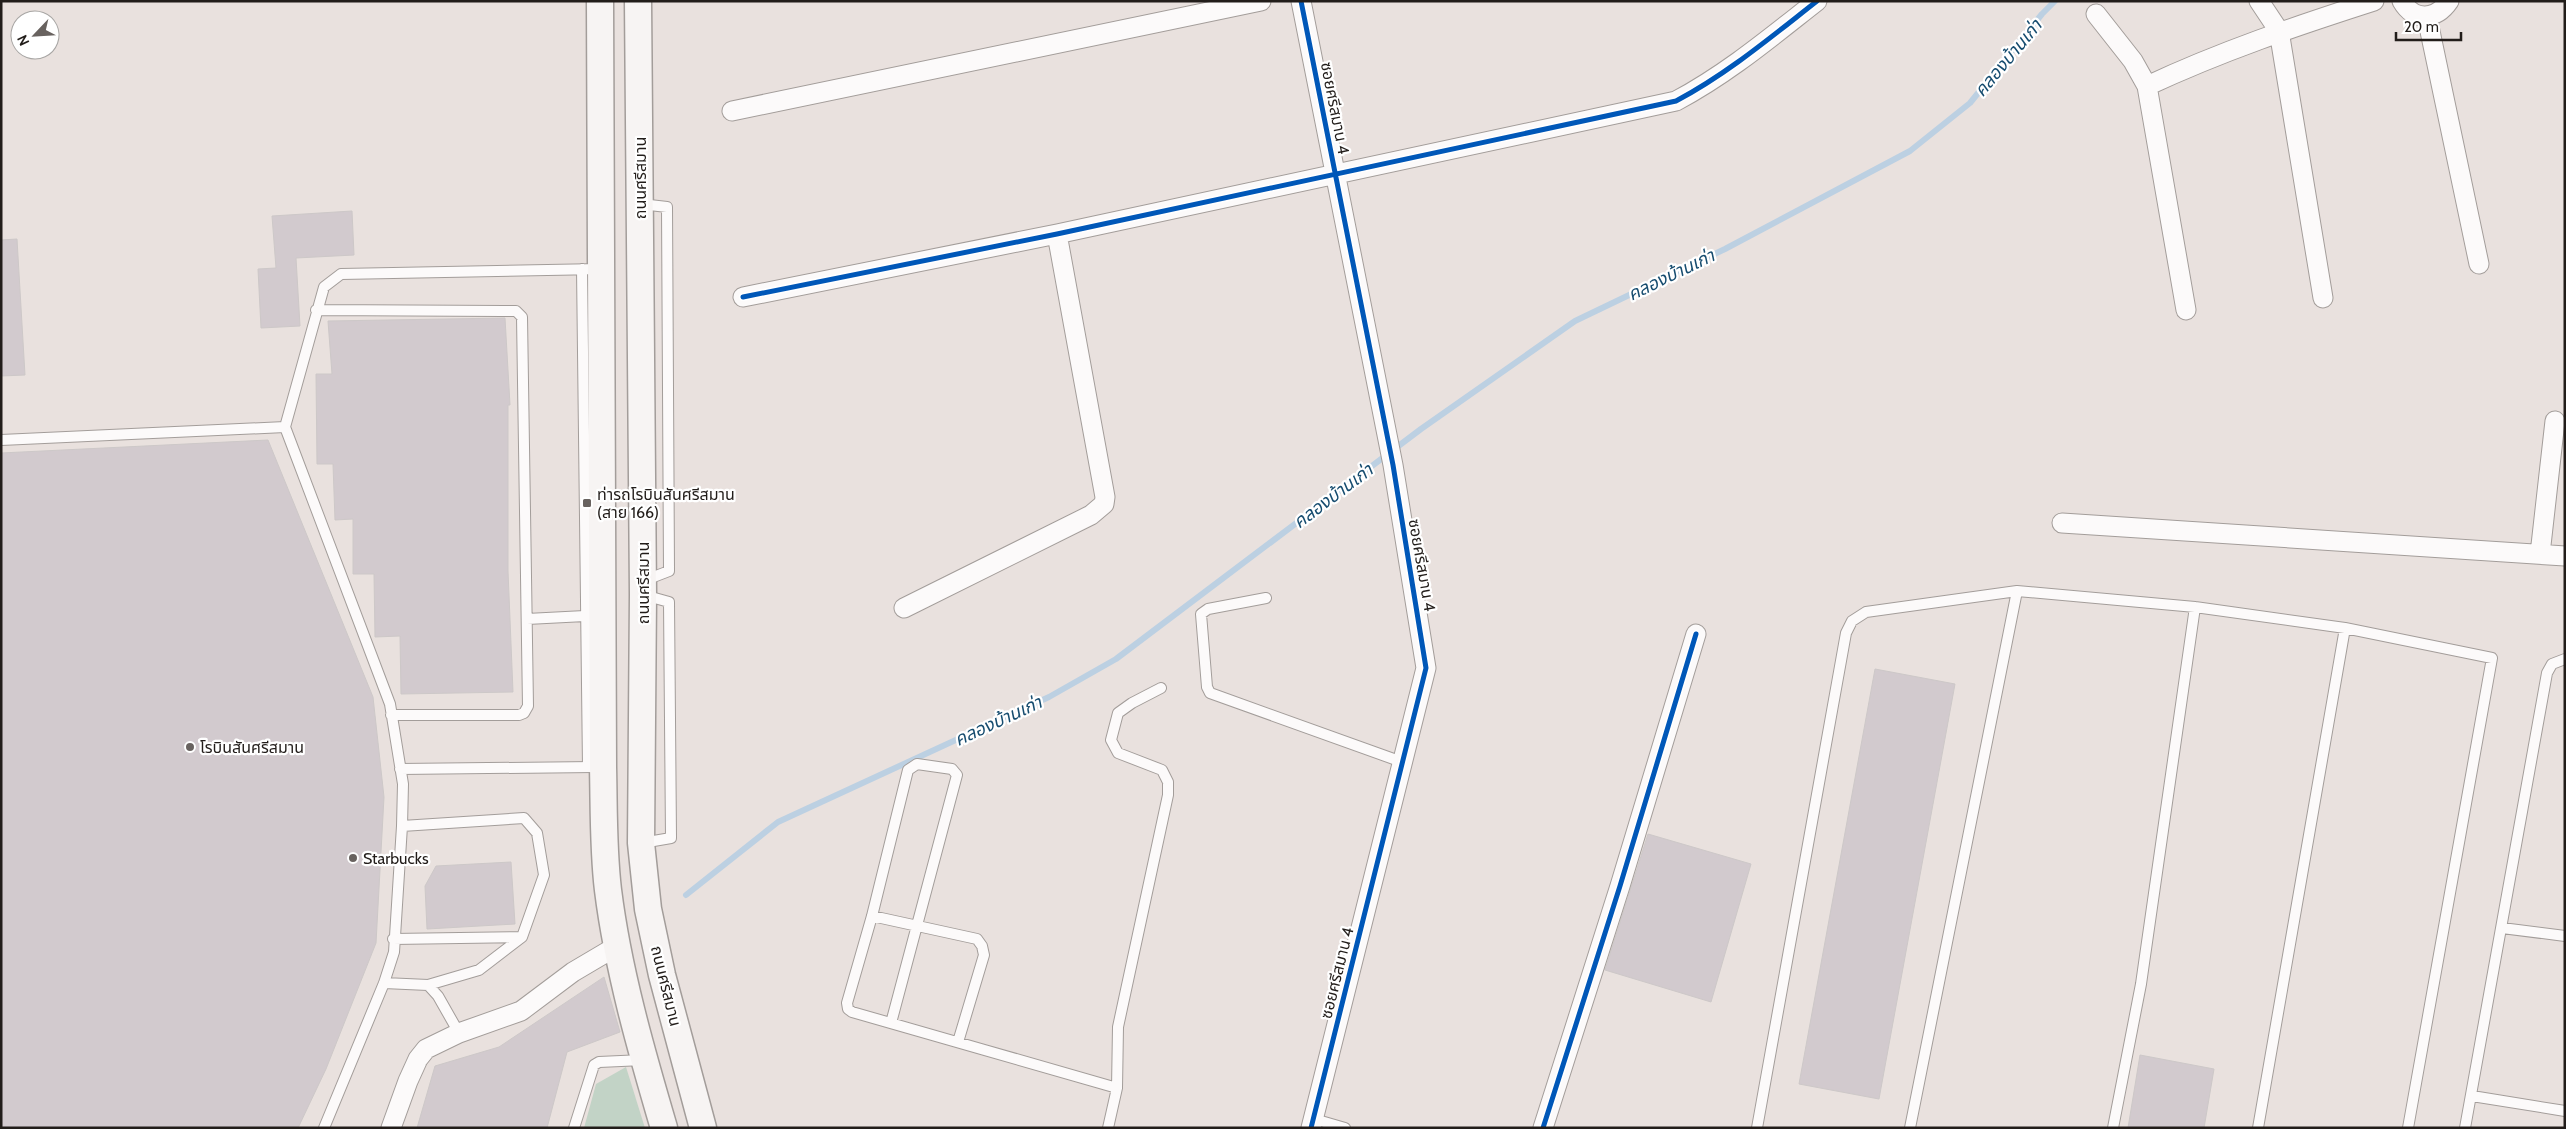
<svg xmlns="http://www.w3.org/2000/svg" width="2566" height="1129" font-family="Cabin,'Noto Sans Thai',sans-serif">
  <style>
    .green { fill: #c2d3c6 }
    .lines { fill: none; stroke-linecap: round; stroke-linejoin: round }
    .stream { stroke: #bcd0e2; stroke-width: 6 }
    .building { fill: #d2cace; stroke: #cdc8c8 }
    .lane-casing { stroke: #a39d9a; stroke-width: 12 }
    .street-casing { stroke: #a39d9a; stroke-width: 21 }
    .secondary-casing { stroke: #a39d9a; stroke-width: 29 }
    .lane { stroke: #fcfafa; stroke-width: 10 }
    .street { stroke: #fcfafa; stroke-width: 19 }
    .secondary { stroke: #f7f4f3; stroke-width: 26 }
    .cycleway-casing { stroke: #fff; stroke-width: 8 }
    .cycleway { stroke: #0057b8; stroke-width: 5 }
    .poi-dot { fill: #68625f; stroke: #fff; stroke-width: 2 }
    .labels { text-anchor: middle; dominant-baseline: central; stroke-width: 4.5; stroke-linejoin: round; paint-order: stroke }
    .street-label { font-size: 16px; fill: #221d1a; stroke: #fff }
    .poi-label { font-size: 16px; fill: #221d1a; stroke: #fff; text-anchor: start }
    .water-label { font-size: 18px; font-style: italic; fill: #164c6f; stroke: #fff }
  </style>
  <rect width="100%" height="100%" fill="#e9e1de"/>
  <!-- green -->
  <path class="green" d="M626 1067 645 1128H584L596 1084Z"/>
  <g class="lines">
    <!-- stream -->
    <path class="stream" d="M686 895 778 822 1049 697 1116 659 1421 429 1575 321 1725 249 1910 151 1970 103 2042 14 2055 1"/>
  </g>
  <!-- building -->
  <path class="building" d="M352 211 354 255 296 258 300 326 261 328 258 269 276 268 272 216Z
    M17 239 25 375 1 376V240Z
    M505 318 510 405H508V571L513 692 401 694 400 636 375 637 374 574H353V519L335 520 333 464H317L316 374H332L328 321Z
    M268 440 373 697 384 797 376 943 326 1069 298 1128H1V453Z
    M1875 669 1955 684 1879 1099 1799 1084Z
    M1648 834 1751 864 1711 1002 1605 970Z
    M511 862 515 924 427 929 425 886 436 866Z
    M604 977 620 1032 567 1052 547 1128H417L435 1066 499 1047Z
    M2140 1055 2214 1069 2204 1128H2128Z"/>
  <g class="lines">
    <!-- lane casing -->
    <g class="lane-casing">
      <path id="lane" d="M641 204 667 207 669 571 643 581
        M582 269 588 767
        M316 310 504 311H516L522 317 528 706 524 713 519 715H391
        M1 440 285 427
        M2017 591 2195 607 2345 628 2492 658 2408 1128
        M1266 598 1208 609 1201 614 1207 687 1210 693 1402 762
        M527 619 585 616
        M400 769 594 767
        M642 843 671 838 669 602 644 595
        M872 916 977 939 982 946 984 955 958 1042
        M2502 928 2565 936
        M393 939 522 937
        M384 983 428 985 479 970 522 937 544 875 537 833 524 818 402 826
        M428 985 438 996 459 1033
        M891 1023 957 775 952 769 917 764 908 770 872 916 847 1003 848 1009 852 1012C940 1037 1029 1063 1117 1088
        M2472 1096 2565 1111
        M1314 1119 1345 1128
        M324 1128 384 983 394 952 402 826 403 784 390 704 285 427 324 287 341 274 600 269
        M574 1128 594 1065 599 1062 643 1060
        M1108 1128 1117 1088 1118 1027 1168 795V782L1162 770 1118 753 1111 740 1118 713 1132 703 1161 688
        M1757 1128 1846 633 1852 621 1866 612 2017 591 1910 1128
        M2113 1128 2141 984 2195 607
        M2258 1128 2345 628
        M2465 1128 2547 673 2552 664 2565 659"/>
    </g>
    <!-- street casing -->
    <g class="street-casing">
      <path id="street" d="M1301 1 1393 465 1426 668 1311 1128
        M2259 1 2279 31 2323 298
        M2402 1C2414 22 2436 20 2449 1
        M2096 14 2133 61 2147 86 2186 310
        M2427 17 2479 264
        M2147 86C2222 51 2296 26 2374 1
        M732 111 1261 1
        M743 297 1057 234 1676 101C1727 74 1771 37 1817 1
        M2062 523 2565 556
        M2540 554 2555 421
        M904 608 1091 515 1104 504 1105 497 1057 234
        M391 1128 408 1081 418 1059 426 1049 459 1033 521 1011 573 972 617 946
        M1543 1128 1620 886 1696 634"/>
    </g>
    <!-- secondary casing -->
    <g class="secondary-casing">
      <path id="secondary" d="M600 1 603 767C604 808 603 849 608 890 618 970 641 1050 664 1128
        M638 1 643 595 641 843 648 909 662 975 703 1128"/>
    </g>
    <!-- lane -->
    <use href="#lane" class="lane"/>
    <!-- street -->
    <use href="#street" class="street"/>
    <!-- secondary -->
    <use href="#secondary" class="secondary"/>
    <!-- cycleway casing -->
    <g class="cycleway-casing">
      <path id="cycleway" d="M1301 1 1393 465 1426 668 1311 1128
        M743 297 1057 234 1676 101C1727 74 1771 37 1817 1
        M1543 1128 1620 886 1696 634"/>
    </g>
    <!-- cycleway -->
    <use href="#cycleway" class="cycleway"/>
  </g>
  <!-- markers -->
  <g class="poi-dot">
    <rect x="582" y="498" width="10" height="10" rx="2.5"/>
    <circle cx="190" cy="747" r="5"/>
    <circle cx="353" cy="858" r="5"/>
  </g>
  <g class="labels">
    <!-- street labels -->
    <g class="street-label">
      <text transform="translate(1335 108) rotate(79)">ซอยศรีสมาน 4</text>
      <text transform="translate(640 178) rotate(-90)">ถนนศรีสมาน</text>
      <text transform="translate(1422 565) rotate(80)">ซอยศรีสมาน 4</text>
      <text transform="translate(643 583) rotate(-90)">ถนนศรีสมาน</text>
      <text transform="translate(1337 973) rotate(-76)">ซอยศรีสมาน 4</text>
      <text transform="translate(666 986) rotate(76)">ถนนศรีสมาน</text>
    </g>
    <!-- poi labels -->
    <g class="poi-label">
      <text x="597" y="494">ท่ารถโรบินสันศรีสมาน<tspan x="597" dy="18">(สาย 166)</tspan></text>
      <text x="200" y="747">โรบินสันศรีสมาน</text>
      <text x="363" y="858">Starbucks</text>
    </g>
    <!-- water labels -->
    <g class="water-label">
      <text transform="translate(2008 58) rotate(-50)">คลองบ้านเก่า</text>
      <text transform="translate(1671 275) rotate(-26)">คลองบ้านเก่า</text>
      <text transform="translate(1333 496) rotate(-37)">คลองบ้านเก่า</text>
      <text transform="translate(998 721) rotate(-25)">คลองบ้านเก่า</text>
    </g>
  </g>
  <!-- border -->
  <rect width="2566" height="1129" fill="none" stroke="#221d1a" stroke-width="5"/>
  <!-- north arrow -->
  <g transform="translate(35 35) rotate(245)"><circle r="24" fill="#ffffff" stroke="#a7a5a3"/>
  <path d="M0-4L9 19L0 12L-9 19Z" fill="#68625f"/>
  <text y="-8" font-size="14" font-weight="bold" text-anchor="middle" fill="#221d1a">N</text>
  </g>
  <!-- scale -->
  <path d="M2396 32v8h65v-8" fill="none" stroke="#221d1a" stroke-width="2.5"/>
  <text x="2404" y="32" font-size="15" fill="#221d1a" stroke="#ffffff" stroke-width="4" paint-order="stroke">20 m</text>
</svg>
